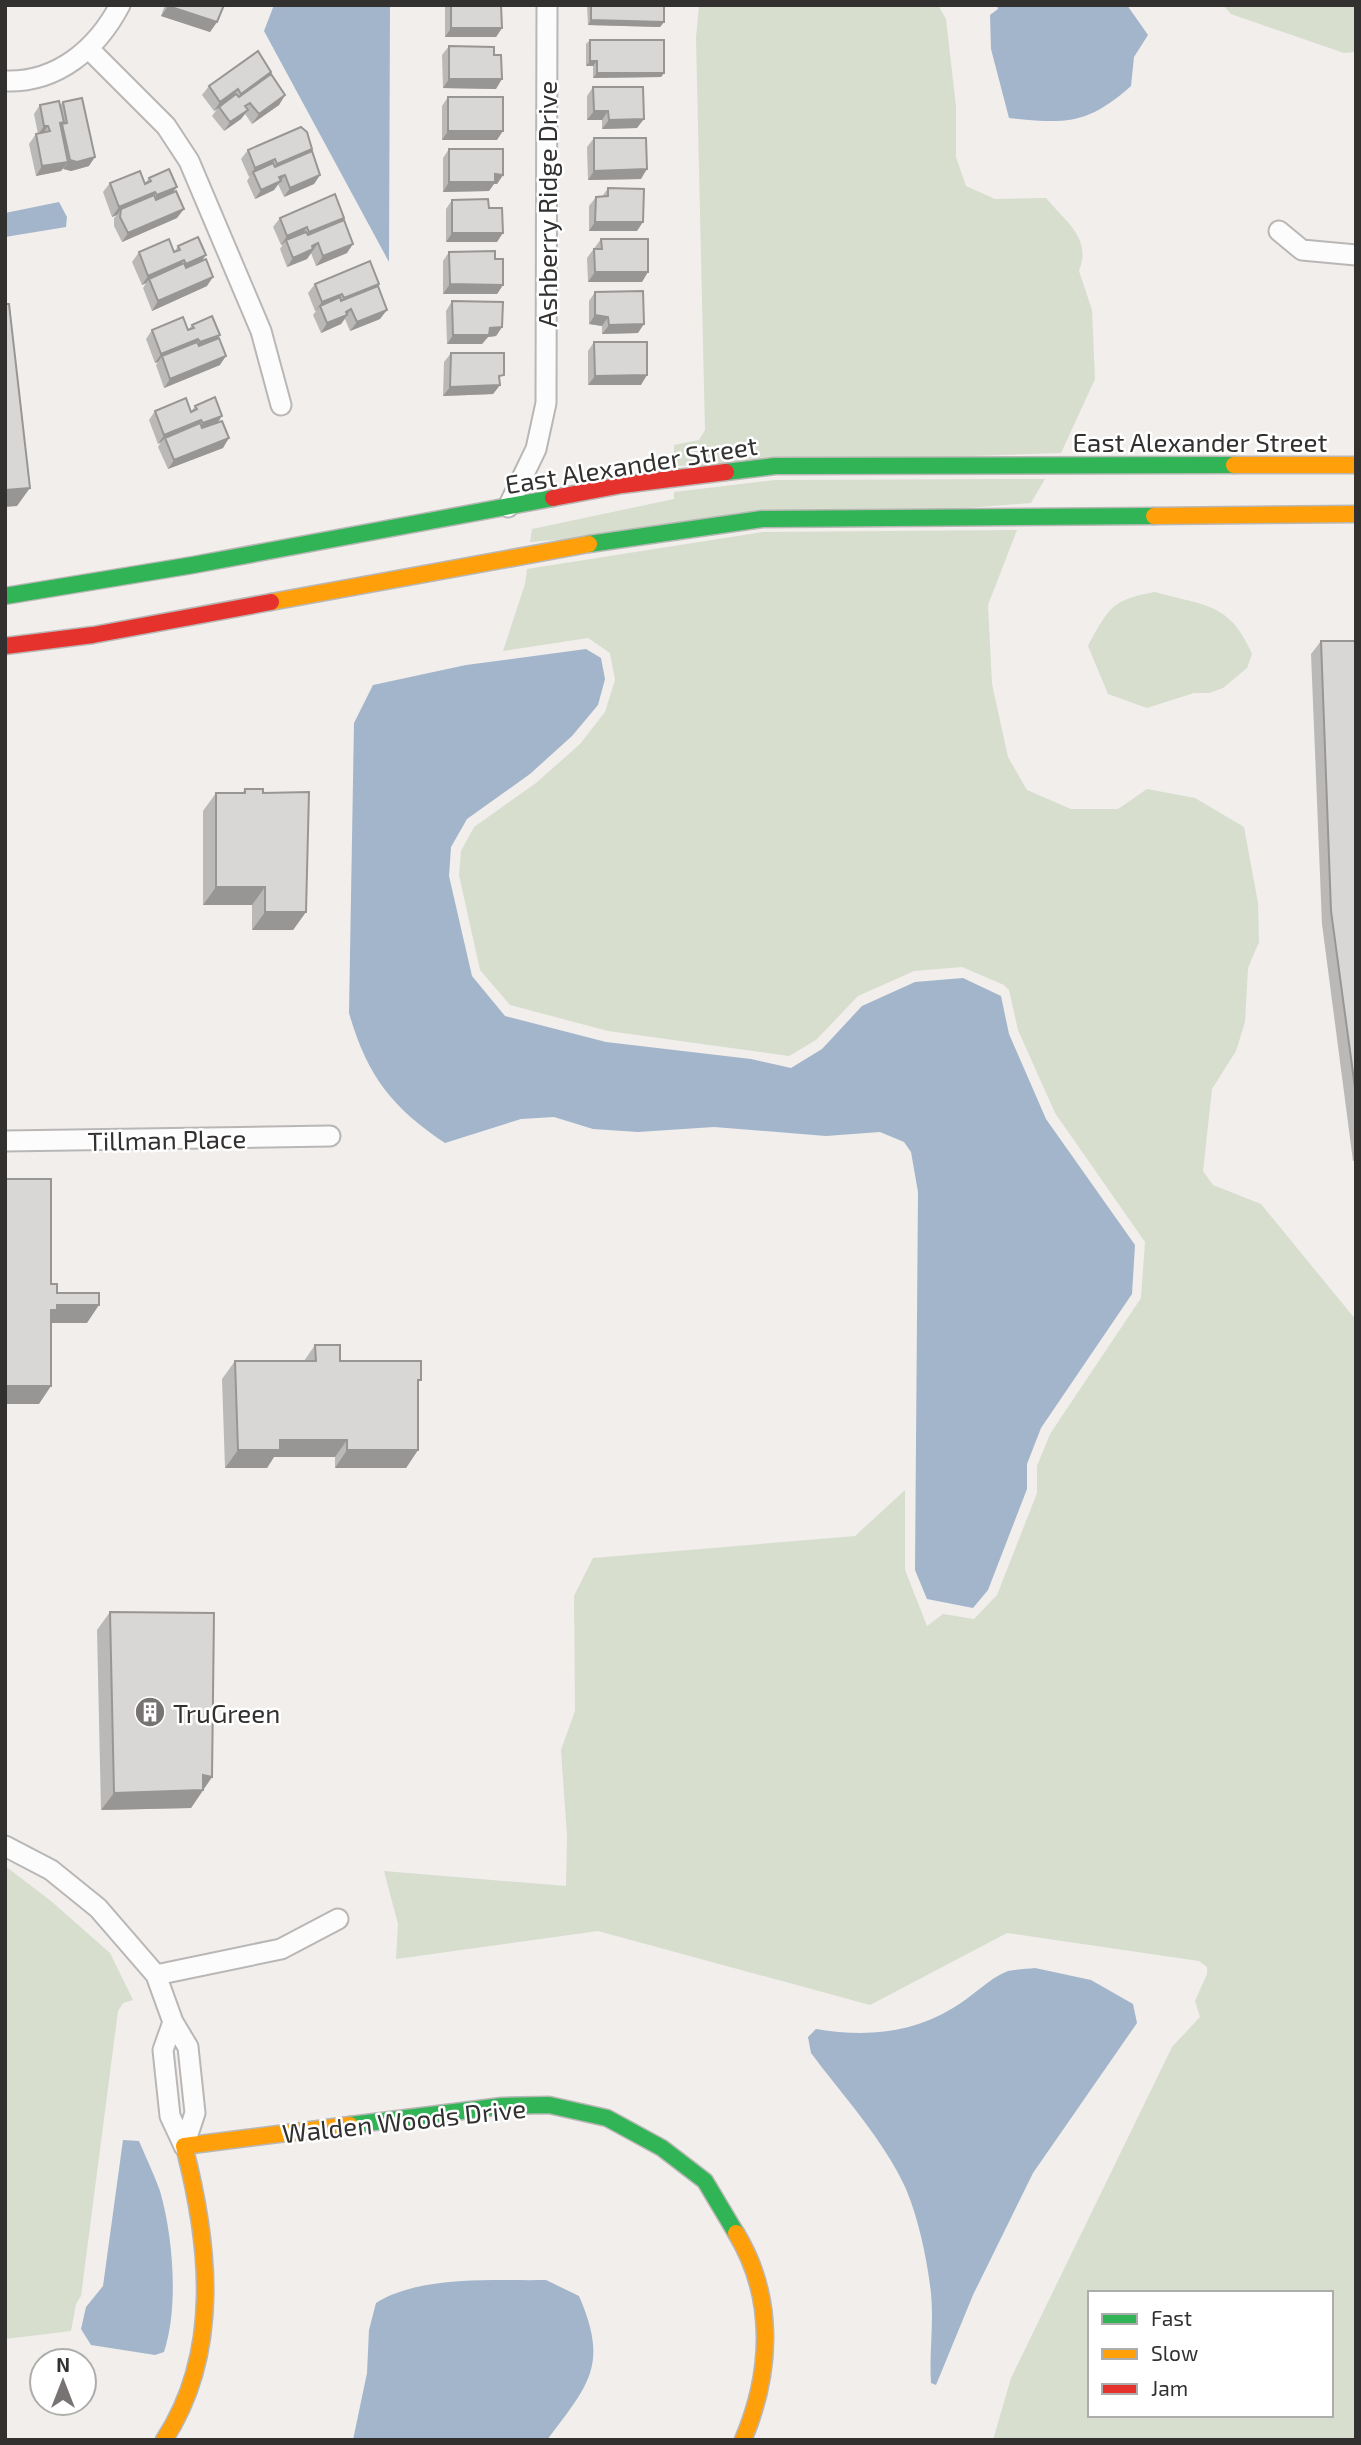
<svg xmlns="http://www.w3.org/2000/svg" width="1361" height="2445" font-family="'Exo 2',sans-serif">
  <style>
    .green { fill: #d7dece; fill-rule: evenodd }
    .water { fill: #a3b5ca }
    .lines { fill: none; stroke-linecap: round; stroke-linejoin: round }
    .street-casing { stroke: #b9b7b6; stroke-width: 23 }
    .fast-casing { stroke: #b9b7b6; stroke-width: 19 }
    .slow-casing { stroke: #b9b7b6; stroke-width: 19 }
    .jam-casing { stroke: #b9b7b6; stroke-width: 19 }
    .street { stroke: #fdfcfc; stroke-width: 19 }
    .fast { stroke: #30b455; stroke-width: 16 }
    .slow { stroke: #ff9f0a; stroke-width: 16 }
    .jam { stroke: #e5322d; stroke-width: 16 }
    .wall { fill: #bbb9b7 }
    .shaded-wall { fill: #989695 }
    .building { fill: #d9d7d5; stroke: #989695; stroke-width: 2 }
    .labels { text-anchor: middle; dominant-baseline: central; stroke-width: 5; stroke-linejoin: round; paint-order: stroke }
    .street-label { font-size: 26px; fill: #333130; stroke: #fff }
    .poi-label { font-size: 26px; fill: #333130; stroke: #fff; text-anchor: start }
  </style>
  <rect width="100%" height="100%" fill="#f1eeec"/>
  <!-- green -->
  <path class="green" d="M699 5H938L946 19 956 107V157L966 186 995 199 1046 198C1066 222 1092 238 1079 271L1092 310 1095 379 1061 453 674 466V445L699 440 705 430 696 38Z
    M1223 5H1356V52L1344 53 1231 14Z
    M1045 479 1031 503 530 542 532 529 674 499V492L775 480Z
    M1017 530 988 605 992 684 1008 757 1027 790 1071 809H1118L1147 789 1195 798 1244 827 1258 903 1259 942 1248 968 1245 1022 1236 1051 1212 1089 1203 1171 1213 1185 1261 1204 1356 1320V2440H993L1011 2378 1172 2047 1200 2017 1195 2001 1207 1974V1967L1199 1961 1007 1933 870 2005 598 1931 396 1959 398 1924 384 1871 566 1886 567 1836 561 1750 575 1711 574 1596 593 1558 855 1536 905 1490V1570L927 1626 943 1614 974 1619 997 1595 1037 1493V1466L1050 1434 1141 1298 1145 1242 1055 1113 1018 1030 1009 990 1004 985 962 967 914 971 858 996 816 1040 789 1056 608 1031 510 1005 480 970 459 875 461 851 474 827 536 783 580 744 605 712 615 680 610 653 588 638 503 651 525 584 527 569 763 532ZM1090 2293H1331V2415H1090Z
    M1155 592C1204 606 1230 602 1252 654L1247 668 1223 688 1209 693H1194L1147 708 1108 694 1088 646C1109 608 1111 600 1155 592Z
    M5 1866 51 1901 110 1953 133 2000 123 2003 118 2011 81 2296 76 2304 71 2331 5 2339Z"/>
  <!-- water -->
  <path class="water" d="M274 5H390L389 262 264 31Z
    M997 5H1127L1148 35 1134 57 1131 86C1087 125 1066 124 1009 118L991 49 990 15 998 9Z
    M59 202 67 217 66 227 5 237V213Z
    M586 649 601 658 605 679 598 705 572 736 530 774 467 819 451 847 449 876 472 976 505 1016 606 1042 751 1059 791 1068 822 1049 862 1006 915 982 963 978 1001 996 1009 1034 1046 1119 1135 1245 1132 1294 1041 1428 1027 1464V1489L988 1590 973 1608 927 1599 915 1570 918 1192 911 1152 904 1142 880 1132 826 1136 714 1127 638 1132 593 1129 554 1117 521 1119 445 1143C391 1107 367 1075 349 1013L354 723 373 685 466 665Z
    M1035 1968 1091 1980 1133 2004 1137 2023 1033 2173 973 2295 936 2385 931 2383C929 2353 934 2324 931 2293 927 2259 919 2220 906 2189 884 2140 843 2096 811 2053L808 2037 816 2029C865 2037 910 2034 953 2008 971 1998 989 1978 1008 1971 1016 1969 1027 1969 1035 1968Z
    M123 2140 139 2141C146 2158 154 2174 160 2191 173 2236 179 2307 164 2352L155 2355 91 2345 81 2329 86 2307 103 2286Z
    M546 2280 579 2296C609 2365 589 2384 547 2440H353L367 2373 369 2330 376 2303C420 2275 494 2281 546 2280Z"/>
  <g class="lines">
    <!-- street casing -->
    <g class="street-casing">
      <path id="street" d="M90 50 166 126 189 161 261 331 281 405
        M5 81C57 83 97 49 120 5
        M1279 231 1302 250 1356 255
        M508 507 536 449 546 403 547 5
        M5 1141 330 1136
        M5 1846 51 1870 98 1908 156 1975 173 2022 188 2047 195 2113 184 2146
        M156 1975 281 1949 338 1919
        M173 2022 163 2050 170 2116 184 2146"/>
    </g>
    <!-- fast casing -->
    <g class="fast-casing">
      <path id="fast" d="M726 472 775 466 1234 465
        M589 544 762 519 1154 516
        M5 596 193 565 553 498
        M350 2125 502 2106 549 2105 607 2118 662 2148 705 2181 736 2233"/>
    </g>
    <!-- slow casing -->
    <g class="slow-casing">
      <path id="slow" d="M1234 465H1356
        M1154 516 1356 514
        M271 602 589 544
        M736 2233C775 2297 772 2372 743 2440
        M164 2440C222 2352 209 2242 184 2146L350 2125"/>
    </g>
    <!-- jam casing -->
    <g class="jam-casing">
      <path id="jam" d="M553 498 622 485 726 472
        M5 646 93 635 271 602"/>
    </g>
    <!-- street -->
    <use href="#street" class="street"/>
    <!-- fast -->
    <use href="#fast" class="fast"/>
    <!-- slow -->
    <use href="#slow" class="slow"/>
    <!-- jam -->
    <use href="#jam" class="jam"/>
  </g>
  <!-- wall -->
  <path class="wall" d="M165 5H224L217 22 210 32 161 16Z
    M445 5H501L502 28 496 37H445Z
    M587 5H664V22L660 27 588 25Z
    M590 40 664 73 661 77 593 78V66H586V44Z
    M449 46 496 89 443 88 442 55Z
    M271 72 268 76 285 95 279 105 252 124 245 114 241 119 224 131 212 116 217 109 214 111 202 95 209 86Z
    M593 87 637 128 602 129V120H587V96Z
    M448 97 497 140H442V106Z
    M63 102 89 166 71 171 63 168 61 171 36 176 29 144 36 134H38L34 114 40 105H60Z
    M594 138 641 179 588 180 587 147Z
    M312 149 310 152 320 175 314 184 284 197 278 184 274 190 255 199 247 181 250 176 249 177 241 159 248 150Z
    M449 149 503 175 497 184H494L489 191 443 192V158Z
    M149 178 173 193 177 218 122 242 114 226V218L117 215 112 217 103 192 110 183H145Z
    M608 188 637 231H589V206L596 197H602Z
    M452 200 489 208 497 242H446V209Z
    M280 218 342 221 347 253 316 266 311 253 307 259 287 267 280 249 283 244 281 245 273 227Z
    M601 239 642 282H588L587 258Z
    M178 246 206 255 202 261 207 286 152 311 143 288 146 283 142 285 132 262 139 252H174Z
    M449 252 495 259 503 285 497 294H443V261Z
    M315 284H379L377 286 380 319 350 331 345 319 341 324 321 333 313 315 316 311H315L308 293Z
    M595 292 638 333 602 334V326L589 324V301Z
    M452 301 502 327 496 336 488 337 482 344H447L446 311Z
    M192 325 220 335 216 339 220 365 164 388 156 365 158 362 155 363 146 339 152 330H188Z
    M594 342 641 385H588V351Z
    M451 353 500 381V385L493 394 443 396 444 362Z
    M195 406 218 422 223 448 168 469 158 447 161 442 158 444 149 420 155 411 191 412Z
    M1321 641H1356V1161H1353L1322 924 1311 654Z
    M245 789 263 793 306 912 293 930H252V905H203V811L216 793H242Z
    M315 1345 340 1361 418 1385V1450L406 1468H335V1457H274L267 1468H225L222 1379 235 1361H304Z
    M110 1612 212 1777 191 1808 101 1810 97 1630Z"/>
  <!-- shaded-wall -->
  <path class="shaded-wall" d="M168 6 217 22 210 32 161 16Z
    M591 20 664 22 660 27 588 25Z
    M451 28H502L496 37H445Z
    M590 61H597L593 66H586Z
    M271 72 265 81 234 103 241 94Z
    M597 73H664L661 77 593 78Z
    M449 79H502L496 89 443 88Z
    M238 89 231 99 214 111 220 102Z
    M285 95 279 105 252 124 259 114Z
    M248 110 241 119 224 131 230 122Z
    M594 111H608L602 120H587Z
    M644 119 637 128 602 129 609 120Z
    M44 126H48L42 135H38Z
    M448 131H503L497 140H442Z
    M312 149 305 159 270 173 277 164Z
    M95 157 89 166 71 171 63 169 70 160Z
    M275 159 269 169 253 172 249 177 255 168Z
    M68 162 61 171 36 176 42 166Z
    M647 169 641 179 588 180 594 171Z
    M495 174 503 175 497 184H494L489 191 443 192 449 182Z
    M285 175 274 190 255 199 261 190 279 177Z
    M320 175 314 184 284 197 290 188Z
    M177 187 170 196 151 205 157 195Z
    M155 192 149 201 121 209 117 215 112 217 119 207Z
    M184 209 177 218 122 242 128 233Z
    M344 218 338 227 303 241 309 232Z
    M595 222H643L637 231H589Z
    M307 227 301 237 286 240 283 244 281 245 287 236Z
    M452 233H503L497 242H446Z
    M318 243 307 259 287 267 293 258 312 246Z
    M353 244 347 253 316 266 323 256Z
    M206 255 199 264 180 273 186 264Z
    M184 260 178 269 149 279 146 283 142 285 148 276Z
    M595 272H648L642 282H588Z
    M213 277 207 286 152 311 158 301Z
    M379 284 372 293 337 307 344 298Z
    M450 284 503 285 497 294H443Z
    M342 294 335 303 320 306 315 311 322 302Z
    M351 309 341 324 321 333 327 323 346 312Z
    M387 310 380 319 350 331 357 322Z
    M595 315 608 317 602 326 589 324Z
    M644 324 638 333 602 334 609 325Z
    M502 327 496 336 488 337 482 344H447L453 335 490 328Z
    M220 335 213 344 193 352 200 342Z
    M198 339 192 348 162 356 158 362 155 363 161 354Z
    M226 356 220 365 164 388 170 379Z
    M647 375 641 385H588L595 376Z
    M500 385 493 394 443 396 450 387Z
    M222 416 216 425 196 433 203 423Z
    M201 420 195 429 165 438 161 442 158 444 164 435Z
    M229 438 223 448 168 469 174 460Z
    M30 488 17 506 5 507V490Z
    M216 887H265L252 905H203Z
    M265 912H306L293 930H252Z
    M57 1305H99L87 1323H48L51 1310Z
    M5 1386H51L39 1404H5Z
    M280 1440H347L335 1457H274L267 1468H225L238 1450Z
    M347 1450H418L406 1468H335Z
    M203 1775 212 1777 191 1808 101 1810 114 1793Z"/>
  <!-- building -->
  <path class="building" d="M168 5H224L217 22 168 6Z
    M451 5H501L502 28H451Z
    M591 5H664V22L591 20Z
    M590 40H664V73H597V61H590Z
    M449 46 494 47V55H501L502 79H449Z
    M258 51 271 72 241 94 238 89 220 102 209 86Z
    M271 74 285 95 259 114 250 103 245 106 248 110 230 122 219 107 236 94 239 97Z
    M593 87H643L644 119 609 120 608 111H594Z
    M448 97H503V131H448Z
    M82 98 95 157 77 162 70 160 62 124 67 123 63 102Z
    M59 101 64 122 60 123 68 162 42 166 36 134 50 131 48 126H44L40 105Z
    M301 127 307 132 312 149 277 164 275 159 255 168 248 150Z
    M594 138H646L647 169 594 171Z
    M449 149H503V175L495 174V182H449Z
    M312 151 320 175 290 188 285 175 279 177 281 181 261 190 253 172 273 163 275 167Z
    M169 169 177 187 157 195 155 192 119 207 110 183 140 171 145 184 151 181 149 178Z
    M608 188 644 189 643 222H595L596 197 608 196Z
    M176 191 184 209 128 233 120 217 121 209 154 195 156 200Z
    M335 194 344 218 309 232 307 227 287 236 280 218Z
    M488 199 489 208H502L503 233H452V200Z
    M344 220 353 244 323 256 318 243 312 246 313 249 293 258 286 240 306 232 308 235Z
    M198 237 206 255 186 264 184 260 148 276 139 252 169 239 174 252 180 250 178 246Z
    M601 239H648V272H595L594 249H602Z
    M495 251V259H503V285L450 284 449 252Z
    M206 259 213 277 158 301 149 279 184 263 186 268Z
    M370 261 379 284 344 298 342 294 322 302 315 284Z
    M378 286 387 310 357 322 351 309 346 312 347 315 327 323 320 306 340 297 341 301Z
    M643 291 644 324 609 325 608 317 595 315V292Z
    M452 301 503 302 502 327 490 328 489 335H453Z
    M5 304H9L30 488 5 490Z
    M212 316 220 335 200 342 198 339 161 354 152 330 183 317 188 330 194 328 192 325Z
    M219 338 226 356 170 379 162 356 197 342 199 346Z
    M594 342H647V375L595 376Z
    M451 353H504V375L499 376 500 385 450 387Z
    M215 397 222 416 203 423 201 420 164 435 155 411 186 398 191 412 197 409 195 406Z
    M222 421 229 438 174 460 165 438 200 423 202 428Z
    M1321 641H1356V1095L1331 911Z
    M245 789H263V793L309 792 306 912H265V887H216V793H245Z
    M5 1179H51V1284H57V1293H99V1305H57V1310H51V1386H5Z
    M315 1345H340V1361H421V1380H418V1450H347V1440H280V1450H238L235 1361H316Z
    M110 1612 214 1613 212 1777 203 1775V1790L114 1793Z"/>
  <!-- icons -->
  <defs>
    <g id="building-disc" transform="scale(1.575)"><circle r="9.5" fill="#767372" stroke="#fff"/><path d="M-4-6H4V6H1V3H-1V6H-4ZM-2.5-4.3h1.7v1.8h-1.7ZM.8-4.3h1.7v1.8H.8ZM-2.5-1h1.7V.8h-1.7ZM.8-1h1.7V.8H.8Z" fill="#fff"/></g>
  </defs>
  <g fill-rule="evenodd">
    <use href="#building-disc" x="150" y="1712"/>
  </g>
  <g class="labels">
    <!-- street labels -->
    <g class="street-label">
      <text transform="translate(546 204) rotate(-90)">Ashberry Ridge Drive</text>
      <text x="1200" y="441">East Alexander Street</text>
      <text transform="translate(631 464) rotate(-9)">East Alexander Street</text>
      <text transform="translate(167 1139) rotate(-1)">Tillman Place</text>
      <text transform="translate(404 2120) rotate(-6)">Walden Woods Drive</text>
    </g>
    <!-- poi labels -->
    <g class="poi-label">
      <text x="173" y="1712">TruGreen</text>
    </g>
  </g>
  <!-- border -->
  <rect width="1361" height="2445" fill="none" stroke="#333130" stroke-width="14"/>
  <!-- legend -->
  <rect x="1088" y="2291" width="245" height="126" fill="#ffffff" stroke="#adadac" stroke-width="2"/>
  <rect x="1102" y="2314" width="35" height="10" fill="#30b455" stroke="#adadac" stroke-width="2"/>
  <text x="1151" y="2326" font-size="21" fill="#333130">Fast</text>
  <rect x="1102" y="2349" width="35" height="10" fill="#ff9f0a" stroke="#adadac" stroke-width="2"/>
  <text x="1151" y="2361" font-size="21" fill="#333130">Slow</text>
  <rect x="1102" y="2384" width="35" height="10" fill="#e5322d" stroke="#adadac" stroke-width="2"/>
  <text x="1151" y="2396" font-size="21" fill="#333130">Jam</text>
  <!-- north arrow -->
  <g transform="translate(63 2382)"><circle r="33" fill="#ffffff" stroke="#adadac" stroke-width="2"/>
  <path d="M0-5L12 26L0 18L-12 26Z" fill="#767372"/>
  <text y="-10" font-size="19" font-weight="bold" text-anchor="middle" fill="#333130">N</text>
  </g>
</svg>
